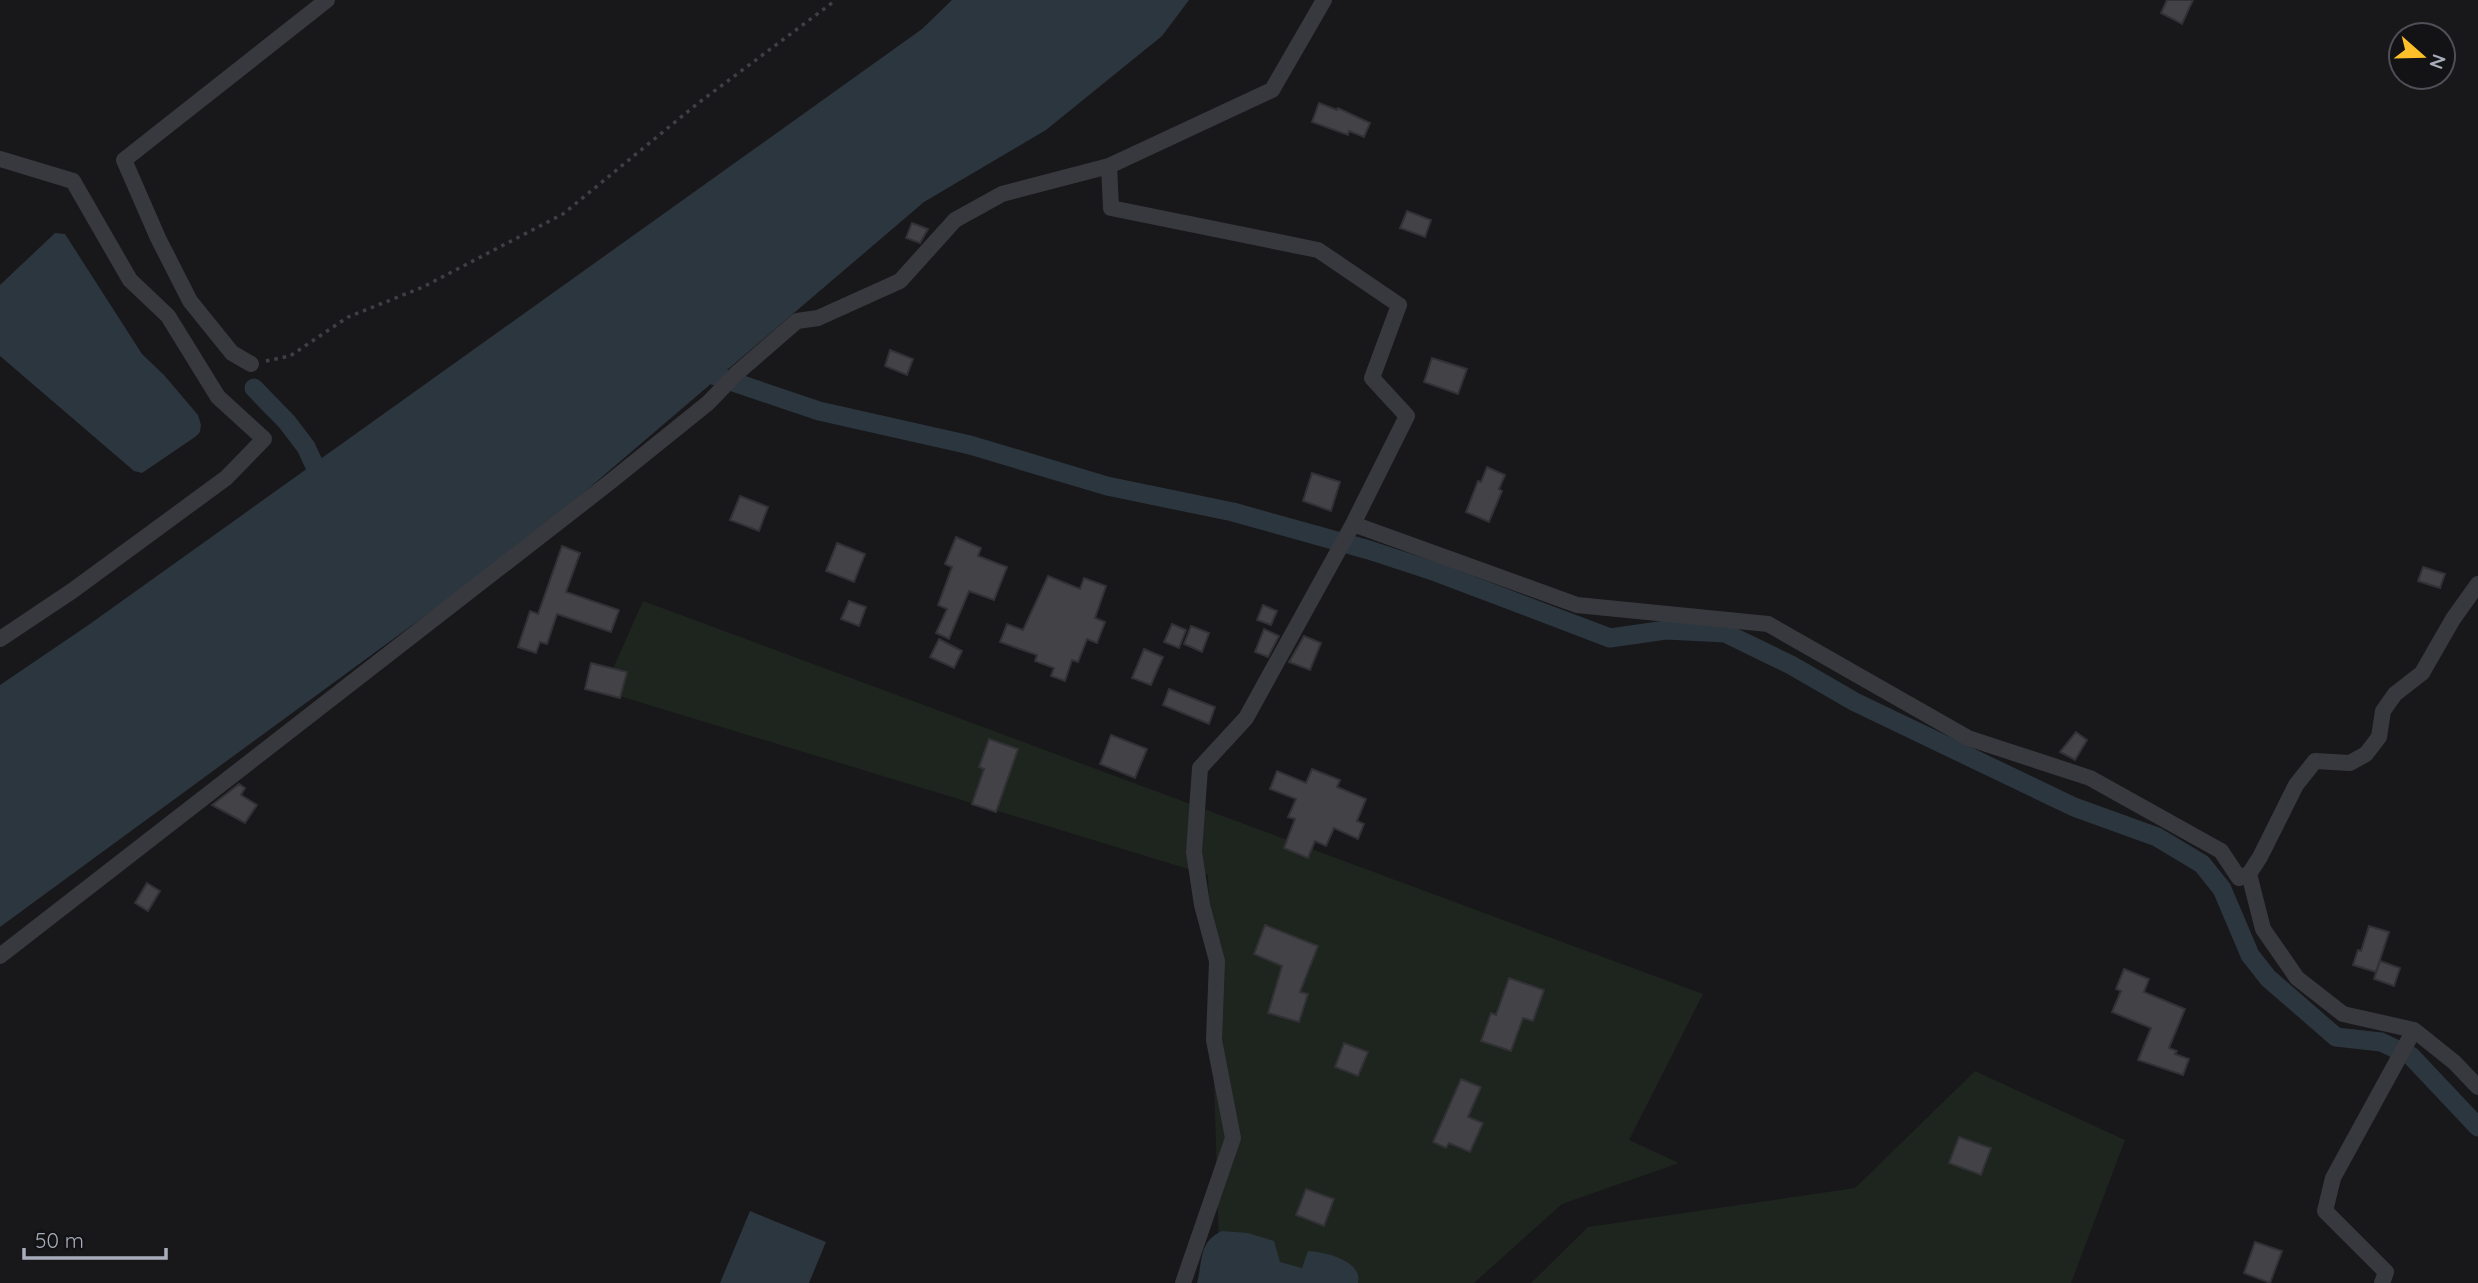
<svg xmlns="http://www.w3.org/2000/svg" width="2478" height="1283" font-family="Quicksand,sans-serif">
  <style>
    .green { fill: #1d251e }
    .water { fill: #2c363f }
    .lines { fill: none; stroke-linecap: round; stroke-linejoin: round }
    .canal { stroke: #2c363f; stroke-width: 19 }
    .building { fill: #424247; stroke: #313136; stroke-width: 2 }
    .path { stroke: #3e4046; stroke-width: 3.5; stroke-dasharray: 3.5 5; stroke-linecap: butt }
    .minor { stroke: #38393f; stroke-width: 16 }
  </style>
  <rect width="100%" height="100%" fill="#18171a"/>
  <!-- green -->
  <path class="green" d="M643 601 1703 994 1629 1140 1679 1163 1562 1204 1474 1283H1220L1208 875 603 691Z
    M1975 1071 2125 1140 2071 1283H1531L1588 1227 1855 1188Z"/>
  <!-- water -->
  <path class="water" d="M952 0H1189L1162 36 1046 130 924 202 527 541 0 927V685L87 626 922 29Z
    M55 233 65 234 142 354 164 375 198 415 201 425 200 432 195 437 142 473 134 471 0 356V285Z
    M750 1211 826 1242 809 1283H720Z
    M1222 1231 1248 1233 1274 1241 1280 1262 1302 1268 1308 1251C1326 1252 1363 1261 1358 1283H1197C1203 1261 1198 1242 1222 1231Z"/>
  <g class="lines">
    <!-- canal -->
    <path class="canal" d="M695 369 819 411 970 445 1107 486 1233 512 1369 550 1436 572 1610 638 1666 630 1725 633 1791 665 1855 702 2074 807 2157 837 2202 864 2222 889 2250 955 2268 978 2336 1037 2381 1042 2411 1056 2478 1127
      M254 388 287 422 306 447 325 488"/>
  </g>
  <!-- building -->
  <path class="building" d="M2167 0H2193L2182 24 2161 13Z
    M1319 103 1337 110 1338 108 1370 123 1364 137 1349 131 1348 135 1312 122Z
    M1407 211 1431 220 1425 237 1400 228Z
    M912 223 928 229 920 243 906 238Z
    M890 350 913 359 907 375 885 366Z
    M1432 358 1467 369 1458 394 1424 382Z
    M1487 467 1505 475 1499 489 1502 491 1489 522 1466 512 1478 481 1481 482Z
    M1312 473 1340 482 1331 511 1303 501Z
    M740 496 768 507 759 531 730 520Z
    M956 537 981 548 978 556 1007 567 994 600 969 591 949 639 936 633 947 609 938 605 952 567 945 564Z
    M837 543 865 554 854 582 826 571Z
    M562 546 580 553 566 592 619 610 611 632 557 614 547 644 540 642 536 653 518 647 530 611 538 614Z
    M2423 567 2445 574 2440 588 2418 581Z
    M1048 576 1080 589 1084 578 1106 586 1095 618 1105 622 1097 643 1087 639 1078 662 1072 660 1065 681 1051 676 1054 668 1035 661 1037 655 1000 642 1007 624 1023 630Z
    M849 601 866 607 859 626 841 619Z
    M1263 605 1277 611 1271 625 1257 620Z
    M1172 624 1186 630 1179 648 1164 642Z
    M1191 626 1209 633 1202 652 1184 644Z
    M1264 629 1279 636 1268 657 1255 652Z
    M1304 636 1321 643 1310 670 1289 662Z
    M939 639 962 651 954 668 930 657Z
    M1144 649 1163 657 1151 685 1132 678Z
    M591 663 627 672 620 698 585 689Z
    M1169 689 1215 707 1209 724 1163 705Z
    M2076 732 2087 740 2075 760 2060 752Z
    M1111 735 1147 749 1135 778 1100 764Z
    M989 739 1018 749 996 812 972 804 984 769 979 767Z
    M1312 769 1340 780 1337 787 1366 799 1357 821 1364 824 1358 839 1334 828 1326 846 1315 841 1308 858 1284 848 1295 819 1288 817 1296 799 1270 789 1277 771 1306 783Z
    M239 784 245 788 241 795 257 805 245 823 212 805Z
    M147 883 160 891 148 911 135 903Z
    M1265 925 1318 946 1300 992 1308 994 1299 1022 1268 1013 1282 966 1254 954Z
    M2369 926 2389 932 2376 972 2353 965 2358 950 2361 951Z
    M2380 961 2400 968 2394 986 2374 979Z
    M2124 969 2149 979 2144 992 2185 1009 2169 1048 2177 1051 2175 1054 2189 1059 2183 1075 2138 1060 2151 1028 2112 1012 2121 991 2116 989Z
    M1509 978 1544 990 1533 1021 1523 1018 1511 1051 1481 1041 1491 1013 1496 1015Z
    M1344 1043 1368 1052 1358 1076 1335 1067Z
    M1461 1079 1481 1087 1468 1117 1483 1123 1470 1152 1449 1143 1446 1148 1433 1142Z
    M1959 1137 1991 1148 1981 1175 1949 1163Z
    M1306 1189 1334 1199 1324 1226 1296 1215Z
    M2255 1242 2282 1251 2270 1283 2244 1273Z"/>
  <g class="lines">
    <!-- path -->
    <path class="path" d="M266 361 290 356 348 317 423 287 563 214 697 104 836 0"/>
    <!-- minor -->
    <path class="minor" d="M0 159 73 181 130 280 168 316 218 397 264 439 226 478 72 591 0 639
      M1109 166 1111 208 1318 250 1399 305 1372 378 1407 416 1353 524 1577 605 1768 624 1968 738 2090 778 2221 851 2239 878 2249 874 2260 857 2296 785 2315 761 2350 763 2366 754 2379 737 2383 711 2395 694 2422 673 2453 619 2478 584
      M251 364 232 353 190 301 158 238 124 160 327 0
      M2249 874 2263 929 2297 978 2343 1014 2414 1030 2454 1062 2478 1087
      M0 956 610 482 708 403 737 373 797 321 818 318 900 281 955 220 1002 194 1109 166 1272 90 1324 0
      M1183 1283 1233 1138 1214 1040 1217 961 1202 905 1194 852 1200 768 1246 718 1353 524
      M2382 1283 2386 1272 2325 1211 2333 1178 2414 1030"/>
  </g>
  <!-- north arrow -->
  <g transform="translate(2422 56) rotate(110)"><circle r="33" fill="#131215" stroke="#4f5057" stroke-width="2"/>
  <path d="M0-5L12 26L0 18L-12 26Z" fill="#ffc02a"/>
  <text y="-10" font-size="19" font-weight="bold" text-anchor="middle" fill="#a9adbb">N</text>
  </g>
  <!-- scale -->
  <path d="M24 1248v10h142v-10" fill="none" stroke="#a9adbb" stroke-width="3.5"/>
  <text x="35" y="1248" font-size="21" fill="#a9adbb" stroke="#131215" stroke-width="5" paint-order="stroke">50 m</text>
</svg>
